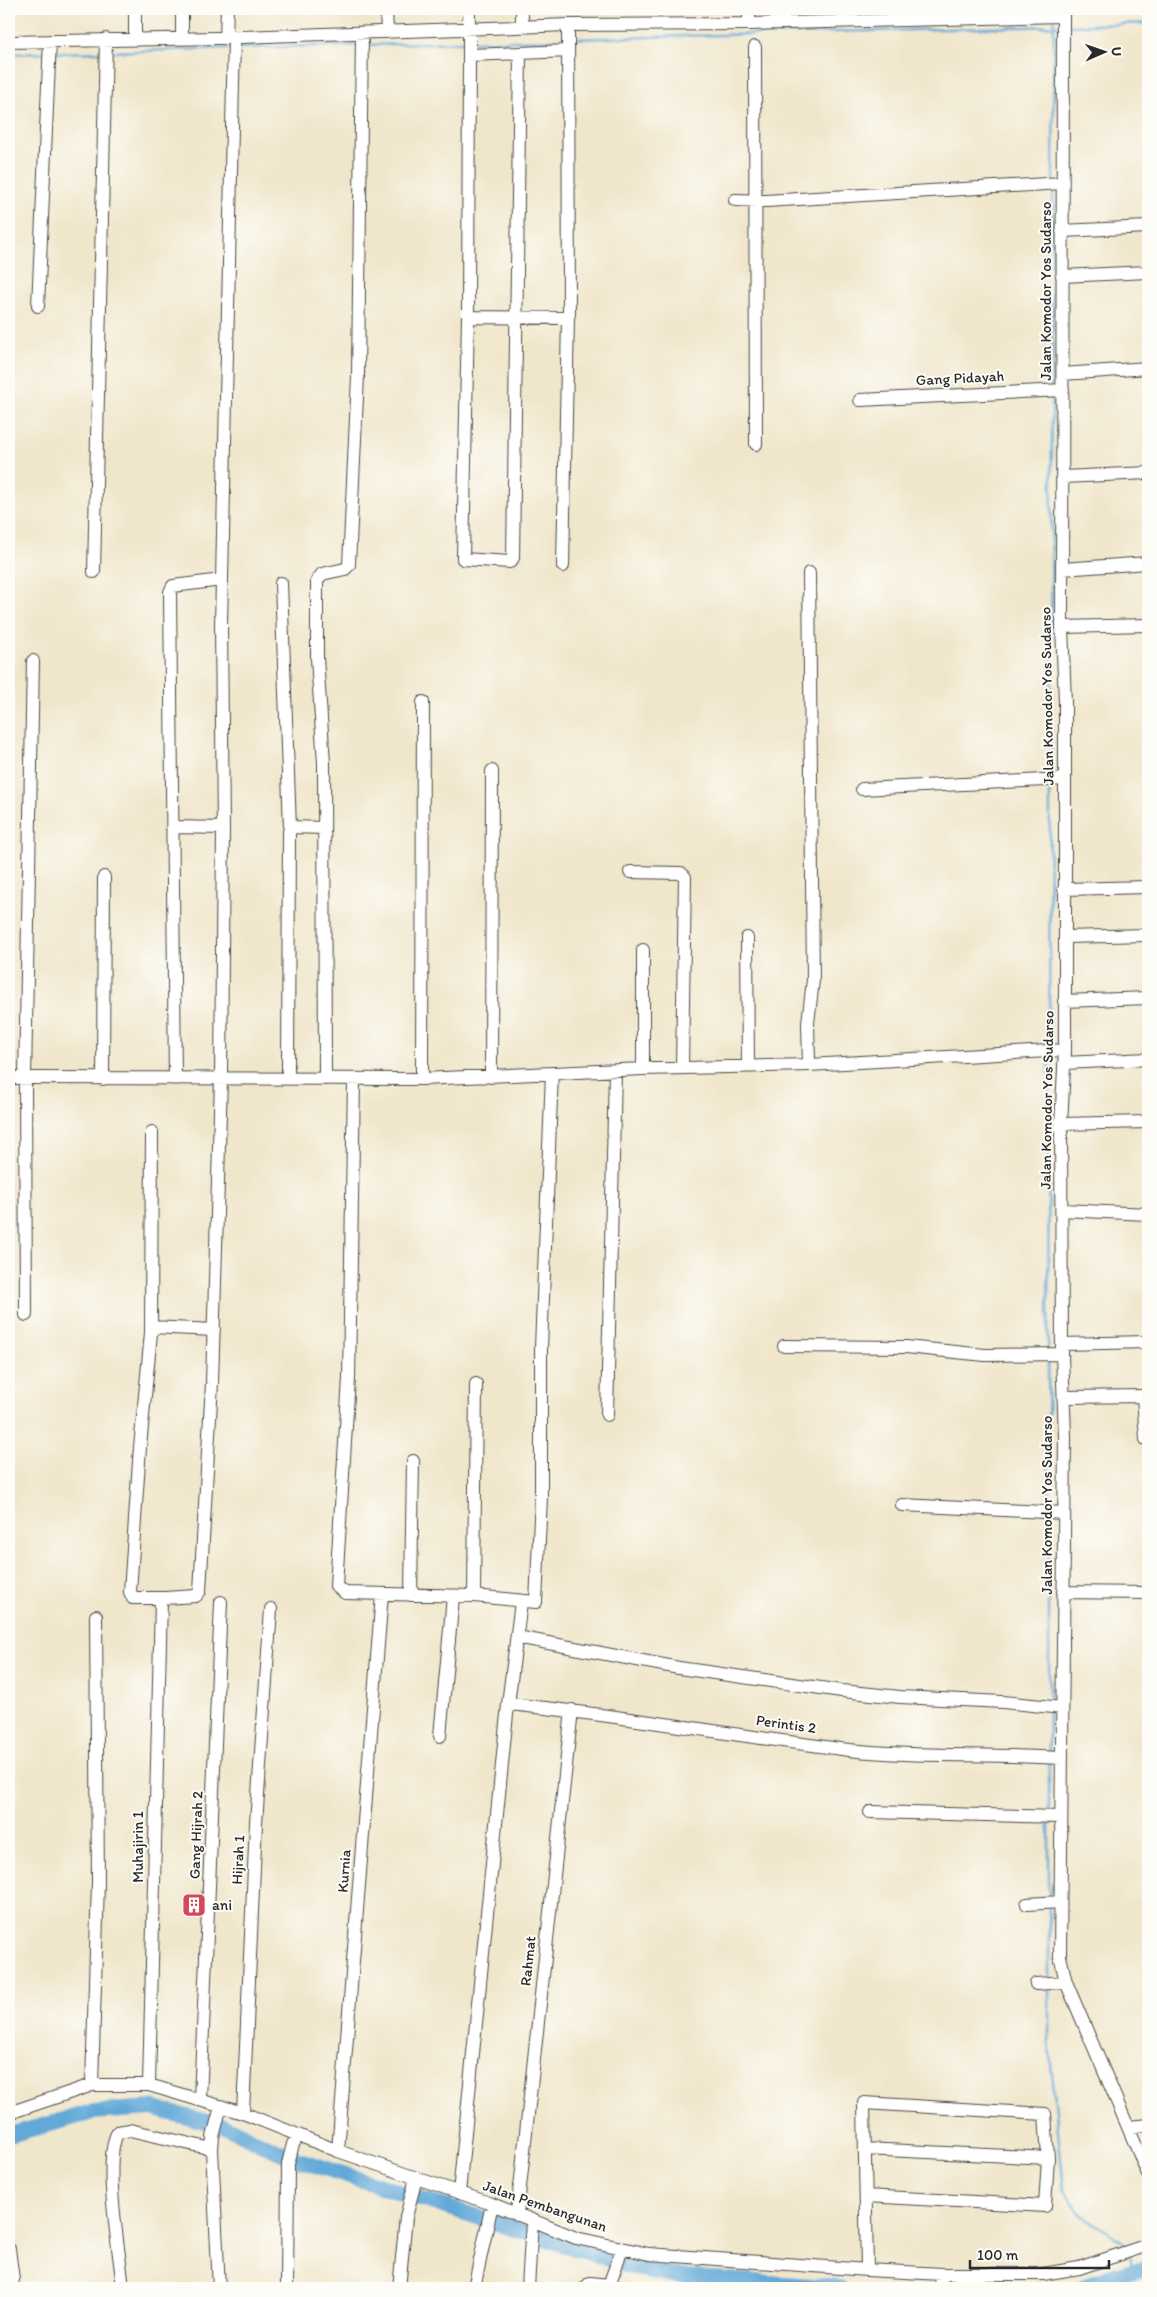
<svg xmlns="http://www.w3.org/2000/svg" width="1157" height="2297" font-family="Itim,sans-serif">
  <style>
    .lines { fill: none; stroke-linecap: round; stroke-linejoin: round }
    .stream { stroke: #62a9d8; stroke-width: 2.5 }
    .river { stroke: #62a9d8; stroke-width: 16 }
    .minor-casing { stroke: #494743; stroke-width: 14 }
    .minor { stroke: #fff; stroke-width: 12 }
    .labels { text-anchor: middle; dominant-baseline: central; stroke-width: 4; stroke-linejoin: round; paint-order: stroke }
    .street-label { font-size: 15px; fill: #2b2b2b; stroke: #fdfcf7 }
    .poi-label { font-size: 15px; fill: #2b2b2b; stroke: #fdfcf7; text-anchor: start }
  </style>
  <rect width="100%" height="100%" fill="#fdfcf7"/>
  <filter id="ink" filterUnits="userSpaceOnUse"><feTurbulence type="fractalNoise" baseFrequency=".02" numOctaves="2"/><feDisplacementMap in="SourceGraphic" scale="10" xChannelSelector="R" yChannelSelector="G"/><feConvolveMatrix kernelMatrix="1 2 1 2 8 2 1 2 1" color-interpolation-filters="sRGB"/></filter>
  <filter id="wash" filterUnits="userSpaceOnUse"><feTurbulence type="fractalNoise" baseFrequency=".0096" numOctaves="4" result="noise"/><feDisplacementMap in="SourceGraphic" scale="20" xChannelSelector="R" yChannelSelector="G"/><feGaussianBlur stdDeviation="1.12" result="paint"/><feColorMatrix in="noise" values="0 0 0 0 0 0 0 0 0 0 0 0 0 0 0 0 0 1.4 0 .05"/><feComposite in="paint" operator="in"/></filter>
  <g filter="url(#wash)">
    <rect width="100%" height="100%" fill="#f0e6cb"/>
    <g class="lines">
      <!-- stream -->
      <path class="stream" d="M1067 26 1148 23
        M572 39 1059 26
        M473 42 564 40
        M365 45 465 42
        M238 48 357 45
        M110 52 230 48
        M53 53 102 52
        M9 54 45 53
        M1053 180 1054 20
        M1052 387 1053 188
        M1051 772 1052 395
        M1049 1048 1050 787
        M1048 1350 1049 1056
        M1048 1358 1049 1508
        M1049 1516V1703
        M1049 1711V1753
        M1049 1761V1813
        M1049 1821V1898
        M1049 1906V1978
        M1049 1986V2044L1064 2189 1081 2214 1124 2243 1127 2248
        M1130 2255 1133 2271"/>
      <!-- river -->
      <path class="river" d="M9 2135 93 2112 151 2108 224 2126 293 2158 640 2269 684 2277 840 2288
        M1083 2288 1114 2275 1148 2268"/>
    </g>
  </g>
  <g filter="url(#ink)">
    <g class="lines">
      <!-- minor casing -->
      <g class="minor-casing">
        <path id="minor" d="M386 9 387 32
          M1063 9 1062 627 1065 702V1050L1061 1124 1062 1354 1065 1437 1060 1956 1066 1982 1148 2174
          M749 24V9
          M522 27V9
          M226 37 227 9
          M182 38V9
          M135 39V9
          M9 42 217 38 568 25 749 24 1063 16
          M755 47 756 444
          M520 53 568 51
          M469 55V9
          M735 200 766 201 1062 183
          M1062 231 1148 227
          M1062 276 1148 272
          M38 306 50 41
          M468 317 469 55 520 53 513 558 510 562 463 559 468 317 565 318 569 315 568 25
          M1063 374 1148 368
          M860 400 1063 390
          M1063 477 1148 473
          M563 566 568 317
          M1062 569 1148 563
          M94 572 106 39
          M281 583 290 828
          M1062 627 1148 625
          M862 789 1064 779
          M172 827 223 828
          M630 872 681 873 685 877 682 1068
          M1064 889 1148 887
          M1065 937 1148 935
          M747 938 748 1066
          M643 950V1069
          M1064 1001 1148 998
          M1064 1063 1148 1059
          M809 1065 808 1023 813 980 809 573
          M288 1077 289 831 292 827 324 828
          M491 1077 492 771
          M9 1078 422 1079 643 1069 809 1065 1065 1050
          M103 1079 104 877
          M175 1079 170 592 173 586 222 580
          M325 1079 324 763 317 658V581L322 574 345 569 349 565 358 376 362 33
          M422 1079 423 702
          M354 1080 349 1378 336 1586 345 1593 474 1596 536 1602 541 1498V1348L552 1073
          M1061 1124 1148 1122
          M152 1132 151 1333 140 1447 130 1592 133 1598H165
          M1062 1210 1148 1214
          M26 1315 25 1078 33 661
          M151 1327 214 1330
          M1062 1344 1148 1342
          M784 1346 906 1347 985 1355 1062 1354
          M1143 1396 1146 1439 1148 1440
          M1064 1397 1148 1396
          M607 1415 615 1071
          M902 1505 1064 1513
          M1063 1592 1148 1593
          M411 1595 413 1461
          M474 1596 476 1384
          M517 1637 679 1668 842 1691 900 1697 1003 1702 1062 1708
          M508 1704C622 1715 735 1736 849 1750 920 1758 991 1753 1061 1758
          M440 1736 453 1597
          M870 1812 1061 1817
          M1027 1904 1060 1902
          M1036 1984 1066 1982
          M92 2085 98 1882 96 1616
          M149 2085 161 1601 165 1598 196 1596 200 1591 212 1383 221 1079 223 828 221 625 234 37
          M200 2100 221 1602
          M9 2113 92 2085H149L243 2113 338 2151 492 2204 576 2238 649 2254 867 2270 942 2274H1043L1079 2268 1148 2245
          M243 2113 256 1823 271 1609
          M1129 2127 1148 2125
          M865 2149 1048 2158
          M338 2151 382 1594
          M459 2193 508 1704 521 1602
          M866 2196 1045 2206 1048 2158 1045 2114 864 2103 867 2270
          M517 2215 572 1710
          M9 2249 13 2280
          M609 2285 622 2249
          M123 2288C120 2255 102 2158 118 2132L130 2130 212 2149
          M219 2288 212 2149 213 2137 221 2106
          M287 2288 288 2164 293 2144 298 2136
          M399 2288 406 2217 416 2178
          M474 2288 492 2204
          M528 2288 532 2221
          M585 2288 590 2283 609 2285 616 2288
          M941 2288 942 2274"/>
      </g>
      <!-- minor -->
      <use href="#minor" class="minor"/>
    </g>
  </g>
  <!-- icons -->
  <defs>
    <g id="building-square" transform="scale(1.25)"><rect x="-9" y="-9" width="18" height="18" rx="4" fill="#d1495b" stroke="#fdfcf7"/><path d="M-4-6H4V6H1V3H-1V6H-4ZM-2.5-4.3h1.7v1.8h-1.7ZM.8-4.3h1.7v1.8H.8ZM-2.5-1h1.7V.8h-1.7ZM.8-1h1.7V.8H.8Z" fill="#fff"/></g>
  </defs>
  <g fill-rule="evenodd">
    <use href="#building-square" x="194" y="1905"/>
  </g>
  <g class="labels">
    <!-- street labels -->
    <g class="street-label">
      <text transform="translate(1046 291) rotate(-90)">Jalan Komodor Yos Sudarso</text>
      <text transform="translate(960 378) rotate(-3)">Gang Pidayah</text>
      <text transform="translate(1047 696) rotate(-91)">Jalan Komodor Yos Sudarso</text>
      <text transform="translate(1047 1100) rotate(-89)">Jalan Komodor Yos Sudarso</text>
      <text transform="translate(1047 1505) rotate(-90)">Jalan Komodor Yos Sudarso</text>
      <text transform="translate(786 1724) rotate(8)">Perintis 2</text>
      <text transform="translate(196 1835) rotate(-88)">Gang Hijrah 2</text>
      <text transform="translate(138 1847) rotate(-90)">Muhajirin 1</text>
      <text transform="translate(238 1860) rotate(-87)">Hijrah 1</text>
      <text transform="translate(344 1871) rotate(-86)">Kurnia</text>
      <text transform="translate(528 1961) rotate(-84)">Rahmat</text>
      <text transform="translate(545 2206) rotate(19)">Jalan Pembangunan</text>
    </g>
    <!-- poi labels -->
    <g class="poi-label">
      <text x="212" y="1905">ani</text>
    </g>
  </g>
  <!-- margin -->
  <rect width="1157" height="2297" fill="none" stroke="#fdfcf7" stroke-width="30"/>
  <!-- north arrow -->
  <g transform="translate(1104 52) rotate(88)" stroke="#fdfcf7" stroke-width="4" paint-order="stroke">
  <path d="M0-4L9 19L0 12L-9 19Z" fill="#2b2b2b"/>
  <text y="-8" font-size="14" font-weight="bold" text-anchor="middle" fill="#2b2b2b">U</text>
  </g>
  <!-- scale -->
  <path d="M970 2260v8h139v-8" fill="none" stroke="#2b2b2b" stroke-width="2.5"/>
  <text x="977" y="2260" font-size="15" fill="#2b2b2b" stroke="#fdfcf7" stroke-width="4" paint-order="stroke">100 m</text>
</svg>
